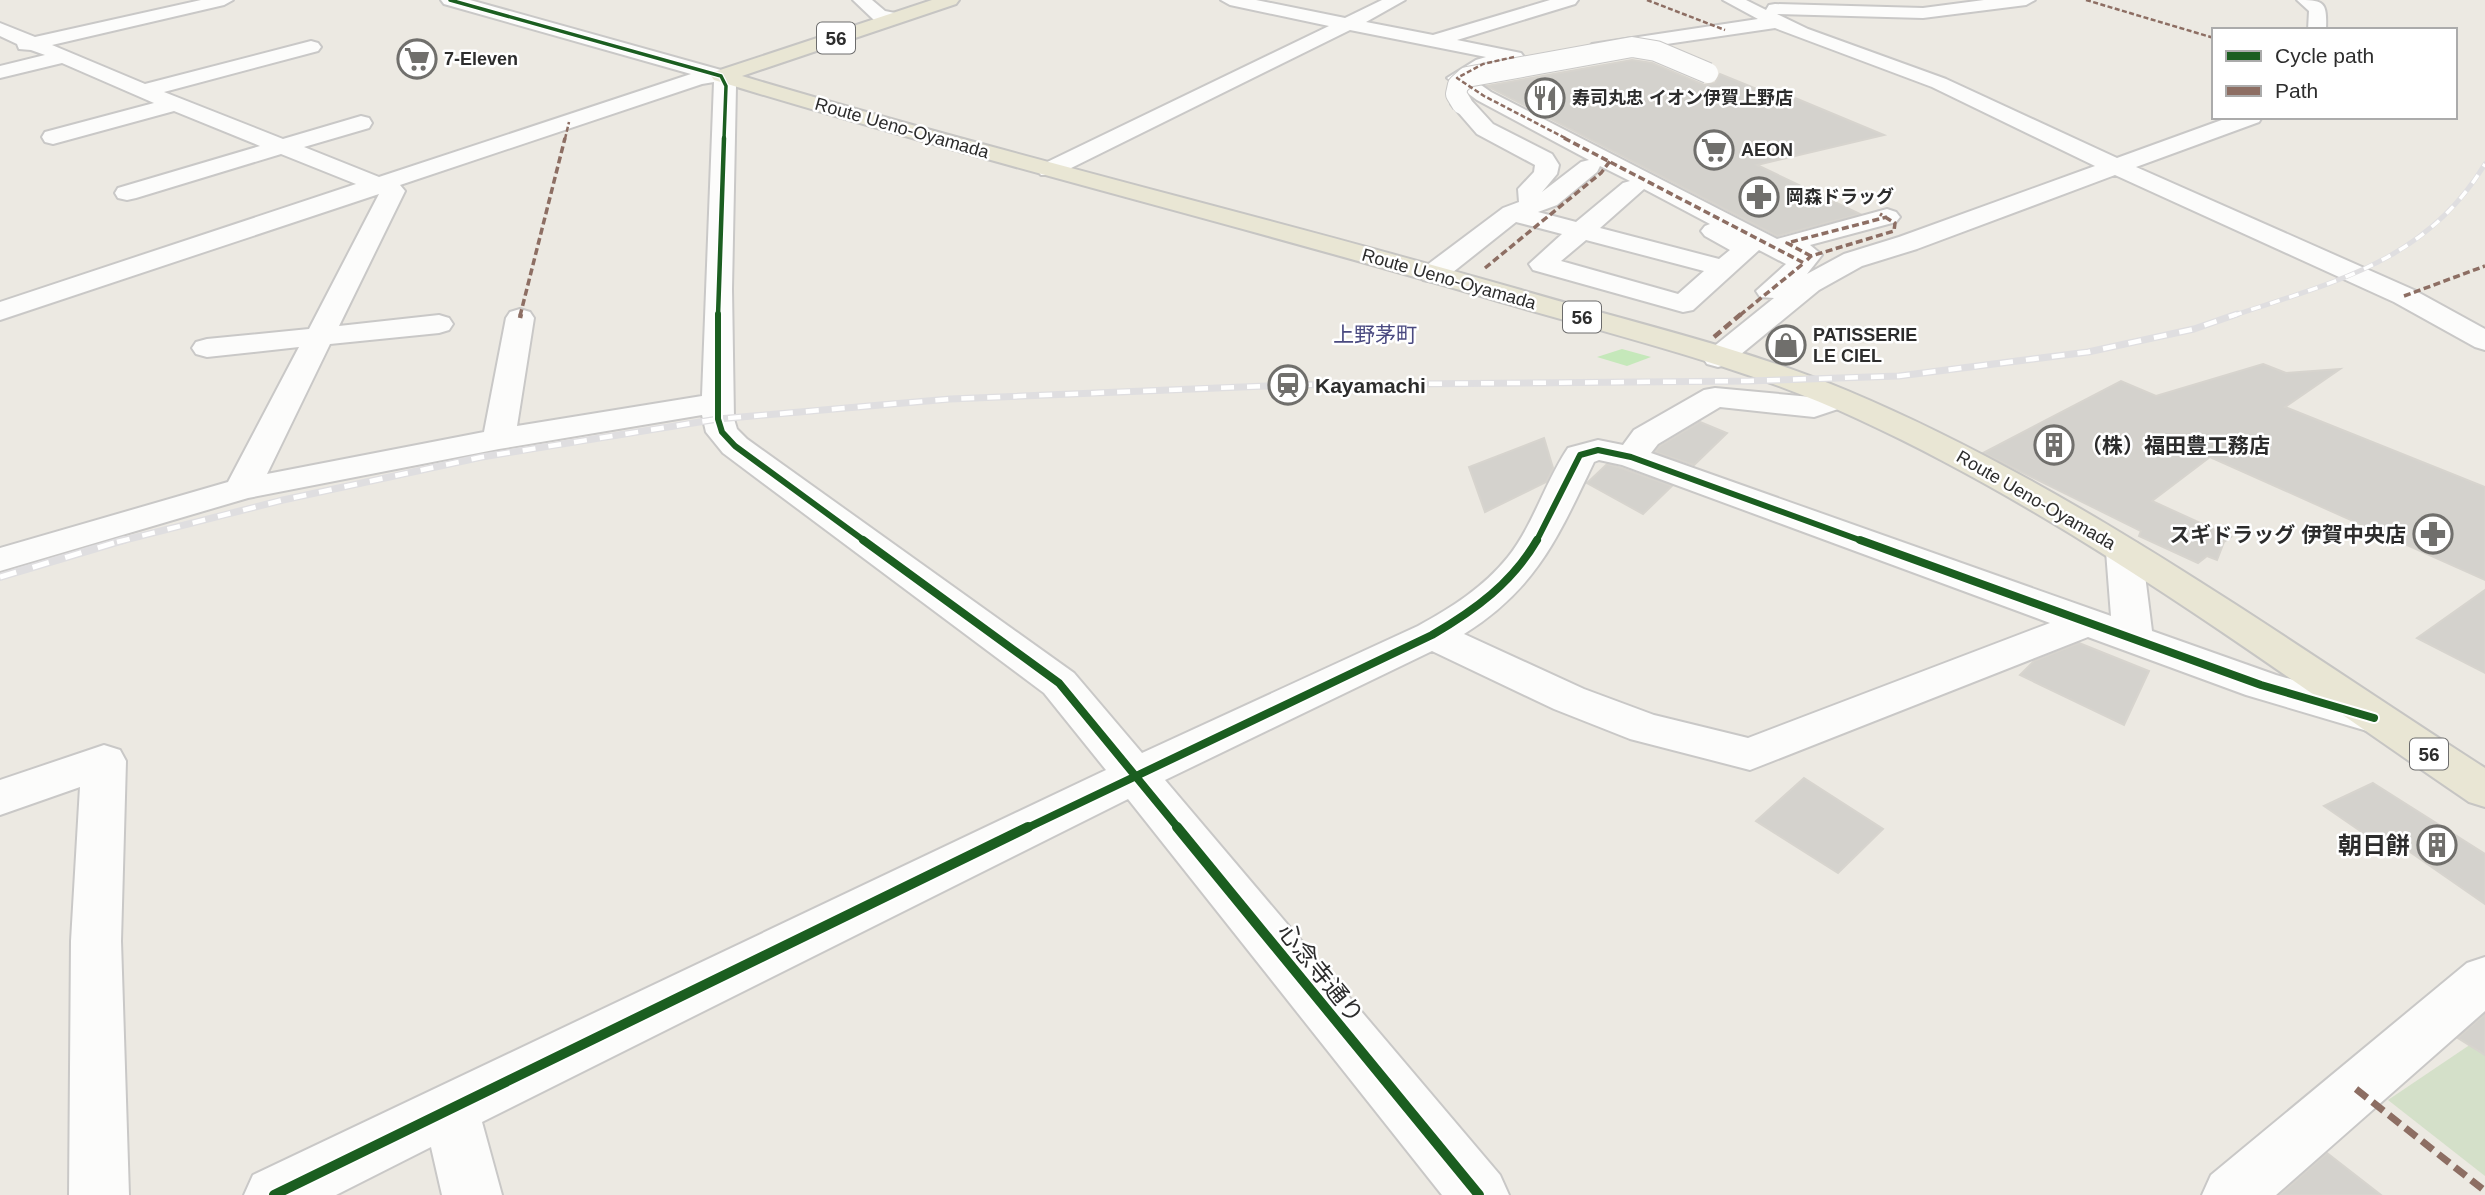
<svg xmlns="http://www.w3.org/2000/svg" width="2485" height="1195" font-family="Helvetica,'Noto Sans JP',sans-serif">
  <style>
    .green { fill: #c5e8ba }
    .cemetery { fill: #d4e0c9 }
    .building { fill: #d4d2cd; stroke: #d7d4ce; stroke-width: 2 }
    .lines { fill: none; stroke-linecap: round; stroke-linejoin: round }
    .minor-casing { stroke: #c9c8c7; stroke-width: 4 }
    .major-casing { stroke: #c6c5c3; stroke-width: 4 }
    .minor { fill: #fcfcfb; fill-rule: evenodd }
    .major { fill: #e9e6d4; fill-rule: evenodd }
    .rail-far2-casing { stroke: #dfdee0; stroke-width: 5 }
    .rail-far1-casing { stroke: #dfdee0; stroke-width: 7 }
    .rail-casing { stroke: #dfdee0; stroke-width: 8 }
    .rail-far2 { stroke: #fff; stroke-width: 3.5; stroke-dasharray: 10; stroke-linecap: butt }
    .rail-far1 { stroke: #fff; stroke-width: 4.5; stroke-dasharray: 13; stroke-linecap: butt }
    .rail { stroke: #fff; stroke-width: 5; stroke-dasharray: 17; stroke-linecap: butt }
    .minor-bridge-casing { stroke: #c9c8c7; stroke-width: 22; stroke-linecap: butt }
    .minor-bridge { stroke: #fcfcfb; stroke-width: 20 }
    .quiet-far3 { stroke: #8d6e63; stroke-width: 2.5; stroke-dasharray: 5 2.5; stroke-linecap: butt }
    .quiet-far2 { stroke: #8d6e63; stroke-width: 3.5; stroke-dasharray: 7 3.5; stroke-linecap: butt }
    .quiet-far1 { stroke: #8d6e63; stroke-width: 4.5; stroke-dasharray: 9 4.5; stroke-linecap: butt }
    .quiet { stroke: #8d6e63; stroke-width: 7; stroke-dasharray: 14 7; stroke-linecap: butt }
    .cycleway-far4-casing { stroke: #fff; stroke-width: 6 }
    .cycleway-far3-casing { stroke: #fff; stroke-width: 7 }
    .cycleway-far2-casing { stroke: #fff; stroke-width: 10 }
    .cycleway-far1-casing { stroke: #fff; stroke-width: 12 }
    .cycleway-casing { stroke: #fff; stroke-width: 14 }
    .cycleway-far4 { stroke: #1b5e20; stroke-width: 3.5 }
    .cycleway-far3 { stroke: #1b5e20; stroke-width: 4.5 }
    .cycleway-far2 { stroke: #1b5e20; stroke-width: 6 }
    .cycleway-far1 { stroke: #1b5e20; stroke-width: 8 }
    .cycleway { stroke: #1b5e20; stroke-width: 10 }
    .labels { text-anchor: middle; dominant-baseline: central; stroke-width: 5; stroke-linejoin: round; paint-order: stroke }
    .far-poi-label { font-size: 18px; font-weight: bold; fill: #2d2d2d; stroke: #fff; text-anchor: start }
    .far-street-label { font-size: 18px; fill: #2d2d2d; stroke: #fff }
    .shield { fill: #fff; stroke: #6c6c6c; stroke-width: 2 }
    .shield-label { font-size: 19px; font-weight: bold; fill: #2d2d2d }
    .far-quarter-label { font-size: 21px; fill: #4a4a80; stroke: #fff }
    .poi-label { font-size: 21px; font-weight: bold; fill: #2d2d2d; stroke: #fff; text-anchor: start }
    .near-poi-label { font-size: 24px; font-weight: bold; fill: #2d2d2d; stroke: #fff; text-anchor: end }
    .near-street-label { font-size: 24px; fill: #2d2d2d; stroke: #fff }
  </style>
  <rect width="100%" height="100%" fill="#ece9e2"/>
  <!-- green -->
  <path class="green" d="M1622 349 1651 357 1627 366 1597 357Z"/>
  <!-- cemetery -->
  <path class="cemetery" d="M2477 1040 2485 1047V1176L2388 1100Z"/>
  <!-- building -->
  <path class="building" d="M1632 60 1652 63 1704 85 1715 83 1720 74 1764 92 1776 90 1884 135 1757 165 1860 214 1777 236 1487 86Z
    M2263 364 2286 373 2340 369 2285 407 2485 487V580L2210 457 2152 501 2231 537 2224 542 2217 560 2207 556 2198 563 2139 536 2141 531 1983 453 2121 381 2156 396Z
    M1700 422 1727 433 1694 465 1655 452 1660 446Z
    M1544 438 1553 468 1546 482 1485 512 1469 467Z
    M1607 464 1621 468 1672 486 1643 514 1587 483Z
    M2485 590V673L2417 638Z
    M2079 643 2149 671 2124 725 2020 675 2034 661Z
    M1804 778 1883 829 1838 873 1756 821Z
    M2373 783 2485 854V904L2387 836 2369 837 2324 806Z
    M2485 1014V1055L2458 1038Z
    M2327 1153 2381 1195H2280Z"/>
  <g class="lines">
    <!-- minor casing -->
    <g class="minor-casing">
      <path id="minor" d="M201 0H233L224 5 52 45 145 84 311 41 318 43 321 47 318 51 164 92 283 139 361 116 369 118 372 123 369 128 304 147 379 177 691 74 444 4 441 0H470L728 72 736 86 732 289 734 419 737 429 747 439 1074 673 1142 753 1418 626C1451 608 1484 587 1508 557 1534 524 1545 482 1568 448L1598 440 1623 445 1634 430 1704 390 1715 388 1811 397 1836 390 1847 392 1852 399 1847 406 1814 417 1720 407 1658 444 1651 453 2111 616 2106 551 2111 543 2124 540 2137 543 2142 551 2152 631 2276 675 2389 707 2395 718 2389 729 2374 733 2246 695 2088 637 1750 770 1630 739 1554 709 1432 651 1165 780 1500 1175 1509 1195H1442L1128 799 482 1122 502 1195H442L431 1147 336 1195H244L253 1175 1106 770 1044 693 723 453 706 432 702 415 499 449 248 498 0 571V548L228 482 299 347 207 357 196 354 192 348 196 342 207 339 309 329 379 194 0 320V302L356 184 281 154 136 198 127 200 118 198 115 193 118 188 260 146 174 111 53 144 45 142 42 137 45 132 154 103 62 63 0 78V66L45 55 31 50 19 49 17 44 0 36V23L35 37ZM714 82 702 396 517 426 534 318 530 312 520 309 510 312 506 318 484 432 267 474 330 344 439 333 449 330 453 324 449 318 439 315 339 326 405 191 400 185 702 84ZM1599 460 1622 465 2050 623 1748 738 1654 715 1584 689 1464 634C1537 588 1558 537 1594 462Z
        M853 0H872L885 11 900 14 903 18 894 23 874 20Z
        M1221 0H1256L1345 18 1382 0H1405L1366 22 1433 35 1550 0H1578L1575 4 1457 40 1521 53 1524 57 1521 61 1490 68 1471 78 1491 92 1777 239 1887 209 1896 212 1900 217 1896 222 1810 245 1822 255 1807 274 1844 254 1899 237 2095 166 1932 87 1775 28 1599 54 1589 48 1592 44 1758 19 1723 0H1746L1766 10 1769 5 1775 4 1923 8 1984 0H2035L2026 5 1923 18 1777 14 1808 29 1946 79 2117 158 2230 117H2262L2259 122 2136 167 2414 290 2485 329V350L2475 347 2394 302 2115 175 1917 249 1862 266 1819 290 1729 364 1718 367 1707 364 1703 358 1707 352 1774 298 1760 297 1756 291 1786 264 1759 250 1693 310 1683 312 1533 270 1529 264 1562 234 1516 222 1443 280 1433 282 1423 280 1419 274 1423 268 1503 208 1519 202 1518 189 1534 172 1535 165 1477 134 1451 104 1454 99H1470L1493 124 1552 154 1559 165 1557 174 1542 192 1581 162 1589 160 1477 100 1447 78 1476 60 1486 57 1350 30 1057 175H1041L1037 170 1041 165 1329 26 1230 5ZM1600 166 1630 181 1623 183 1576 222 1538 212 1557 205 1597 172ZM1644 189 1710 224 1705 226 1701 231 1705 236 1730 250 1719 259 1600 228ZM1586 240 1704 271 1678 294 1561 261Z
        M2297 0C2325 0 2327 2 2326 30H2308L2309 11Z
        M104 745 120 750 126 761 121 941 129 1195H69L71 941 80 787 0 815V780Z
        M2485 957V1011L2276 1195H2202L2211 1175 2467 963Z"/>
    </g>
    <!-- major casing -->
    <g class="major-casing">
      <path id="major" d="M932 0H959L956 4 742 76C1000 153 1262 216 1521 290 1630 322 1743 347 1848 391 2076 487 2278 635 2485 768V807L2469 802C2270 667 2077 520 1858 419 1745 366 1621 337 1501 302 1240 225 975 160 714 80L711 76 714 72Z"/>
    </g>
    <!-- minor -->
    <use href="#minor" class="minor"/>
    <!-- major -->
    <use href="#major" class="major"/>
    <!-- rail-far2 casing -->
    <g class="rail-far2-casing">
      <path id="rail-far2" d="M2232 316C2333 282 2426 262 2485 164"/>
    </g>
    <!-- rail-far1 casing -->
    <g class="rail-far1-casing">
      <path id="rail-far1" d="M117 542 283 500 482 457 718 419 950 399 1288 385 1748 381 1899 376 2088 352 2194 329 2237 314"/>
    </g>
    <!-- rail casing -->
    <g class="rail-casing">
      <path id="rail" d="M0 577 124 540"/>
    </g>
    <!-- rail-far2 -->
    <use href="#rail-far2" class="rail-far2"/>
    <!-- rail-far1 -->
    <use href="#rail-far1" class="rail-far1"/>
    <!-- rail -->
    <use href="#rail" class="rail"/>
    <!-- minor-bridge casing -->
    <g class="minor-bridge-casing">
      <path id="minor-bridge" d="M1462 104 1456 94 1458 85 1467 77 1632 47 1656 51 1708 73"/>
    </g>
    <!-- minor-bridge -->
    <use href="#minor-bridge" class="minor-bridge"/>
    <!-- quiet-far3 -->
    <path class="quiet-far3" d="M1647 0 1725 30
      M2086 0 2214 38
      M1514 57 1483 64 1457 78 1484 96 1567 139
      M565 139 569 122"/>
    <!-- quiet-far2 -->
    <path class="quiet-far2" d="M1564 138 1804 263 1739 316
      M1811 256 1787 243 1887 217
      M1807 260 1811 256 1894 231 1895 223 1880 214
      M1485 268 1601 173 1610 161
      M2404 296 2485 266
      M520 316 565 138"/>
    <!-- quiet-far1 -->
    <path class="quiet-far1" d="M520 318 521 314
      M1714 337 1741 314"/>
    <!-- quiet -->
    <path class="quiet" d="M2356 1089 2485 1191"/>
    <!-- cycleway-far4 casing -->
    <g class="cycleway-far4-casing">
      <path id="cycleway-far4" d="M450 0 721 76 726 86 724 139"/>
    </g>
    <!-- cycleway-far3 casing -->
    <g class="cycleway-far3-casing">
      <path id="cycleway-far3" d="M718 316 724 138"/>
    </g>
    <!-- cycleway-far2 casing -->
    <g class="cycleway-far2-casing">
      <path id="cycleway-far2" d="M718 314V419L722 432 735 446 866 542
        M1536 542 1580 455 1598 450 1631 457 1865 542"/>
    </g>
    <!-- cycleway-far1 casing -->
    <g class="cycleway-far1-casing">
      <path id="cycleway-far1" d="M863 540 1059 683 1179 829
        M1860 540 2261 685 2374 718
        M1025 829 1432 635C1475 610 1512 583 1537 540"/>
    </g>
    <!-- cycleway casing -->
    <g class="cycleway-casing">
      <path id="cycleway" d="M1177 827 1479 1195
        M274 1195 1028 827"/>
    </g>
    <!-- cycleway-far4 -->
    <use href="#cycleway-far4" class="cycleway-far4"/>
    <!-- cycleway-far3 -->
    <use href="#cycleway-far3" class="cycleway-far3"/>
    <!-- cycleway-far2 -->
    <use href="#cycleway-far2" class="cycleway-far2"/>
    <!-- cycleway-far1 -->
    <use href="#cycleway-far1" class="cycleway-far1"/>
    <!-- cycleway -->
    <use href="#cycleway" class="cycleway"/>
  </g>
  <!-- icons -->
  <defs>
    <g id="supermarket-ring" transform="scale(2.0125)"><circle r="9.5" fill="#fff" stroke="#706f6c" stroke-width="1.5"/><path d="M-6-5.5h2.5l.6 2H6L4.5 2H-2.5L-4.4-4H-6ZM-1.5 3.2a1.3 1.3 0 1 0 .1 0ZM3 3.2a1.3 1.3 0 1 0 .1 0Z" fill="#706f6c"/></g>
    <g id="restaurant-ring" transform="scale(2.0125)"><circle r="9.5" fill="#fff" stroke="#706f6c" stroke-width="1.5"/><path d="M-5-6h1v4h1v-4h1v4h1v-4h1v5L-1.5 .5V6h-2V.5L-5-1ZM5-6V6H3V1.5H1.5Q1.5-4 5-6Z" fill="#706f6c"/></g>
    <g id="pharmacy-ring" transform="scale(2.0125)"><circle r="9.5" fill="#fff" stroke="#706f6c" stroke-width="1.5"/><path d="M-2-6h4v4h4v4h-4v4h-4v-4h-4v-4h4Z" fill="#706f6c"/></g>
    <g id="shop-ring" transform="scale(2.0125)"><circle r="9.5" fill="#fff" stroke="#706f6c" stroke-width="1.5"/><path d="M-5-2.5h2.3a2.7 3.5 0 0 1 5.4 0H5L5.5 6h-11ZM-1.5-2.5h3a1.5 2.3 0 0 0-3 0Z" fill="#706f6c"/></g>
    <g id="station-ring" transform="scale(2.0125)"><circle r="9.5" fill="#fff" stroke="#706f6c" stroke-width="1.5"/><path d="M-3-6H3Q5-6 5-4V2Q5 4 3 4L4.5 6H3L1.5 4h-3L-3 6H-4.5L-3 4Q-5 4-5 2V-4Q-5-6-3-6ZM-3.5-4v3h7v-3ZM-3.5 1v1.5H-2V1ZM2 1v1.5H3.5V1Z" fill="#706f6c"/></g>
    <g id="building-ring" transform="scale(2.0125)"><circle r="9.5" fill="#fff" stroke="#706f6c" stroke-width="1.5"/><path d="M-4-6H4V6H1V3H-1V6H-4ZM-2.5-4.3h1.7v1.8h-1.7ZM.8-4.3h1.7v1.8H.8ZM-2.5-1h1.7V.8h-1.7ZM.8-1h1.7V.8H.8Z" fill="#706f6c"/></g>
  </defs>
  <g fill-rule="evenodd">
    <use href="#supermarket-ring" x="417" y="59"/>
    <use href="#restaurant-ring" x="1545" y="98"/>
    <use href="#supermarket-ring" x="1714" y="150"/>
    <use href="#pharmacy-ring" x="1759" y="197"/>
    <use href="#shop-ring" x="1786" y="345"/>
    <use href="#station-ring" x="1288" y="385"/>
    <use href="#building-ring" x="2054" y="445"/>
    <use href="#pharmacy-ring" x="2433" y="534"/>
    <use href="#building-ring" x="2437" y="845"/>
  </g>
  <g class="labels">
    <!-- far-poi labels -->
    <g class="far-poi-label">
      <text x="444" y="59">7-Eleven</text>
      <text x="1572" y="98">寿司丸忠 イオン伊賀上野店</text>
      <text x="1741" y="150">AEON</text>
      <text x="1786" y="197">岡森ドラッグ</text>
      <text x="1813" y="335">PATISSERIE<tspan x="1813" dy="21">LE CIEL</tspan></text>
    </g>
    <!-- far-street labels -->
    <g class="far-street-label">
      <text transform="translate(902 128) rotate(16)">Route Ueno-Oyamada</text>
      <text transform="translate(1449 279) rotate(16)">Route Ueno-Oyamada</text>
      <text transform="translate(2036 500) rotate(30)">Route Ueno-Oyamada</text>
    </g>
    <!-- shield labels -->
    <g class="shield">
      <rect x="817" y="22.5" width="38" height="31" rx="5"/>
      <rect x="1563" y="301.5" width="38" height="31" rx="5"/>
      <rect x="2410" y="738.5" width="38" height="31" rx="5"/>
    </g>
    <g class="shield-label">
      <text x="836" y="38">56</text>
      <text x="1582" y="317">56</text>
      <text x="2429" y="754">56</text>
    </g>
    <!-- far-quarter labels -->
    <g class="far-quarter-label">
      <text x="1375" y="334">上野茅町</text>
    </g>
    <!-- poi labels -->
    <g class="poi-label">
      <text x="1315" y="385">Kayamachi</text>
      <text x="2081" y="445">（株）福田豊工務店</text>
      <text x="2406" y="534" text-anchor="end">スギドラッグ 伊賀中央店</text>
    </g>
    <!-- near-poi labels -->
    <g class="near-poi-label">
      <text x="2410" y="845">朝日餅</text>
    </g>
    <!-- near-street labels -->
    <g class="near-street-label">
      <text transform="translate(1321 973) rotate(51)">心念寺通り</text>
    </g>
  </g>
  <!-- legend -->
  <rect x="2212" y="28" width="245" height="91" fill="#ffffff" stroke="#ababab" stroke-width="2"/>
  <rect x="2226" y="51" width="35" height="10" fill="#1b5e20" stroke="#ababab" stroke-width="2"/>
  <text x="2275" y="63" font-size="21" fill="#2d2d2d">Cycle path</text>
  <rect x="2226" y="86" width="35" height="10" fill="#8d6e63" stroke="#ababab" stroke-width="2"/>
  <text x="2275" y="98" font-size="21" fill="#2d2d2d">Path</text>
</svg>
